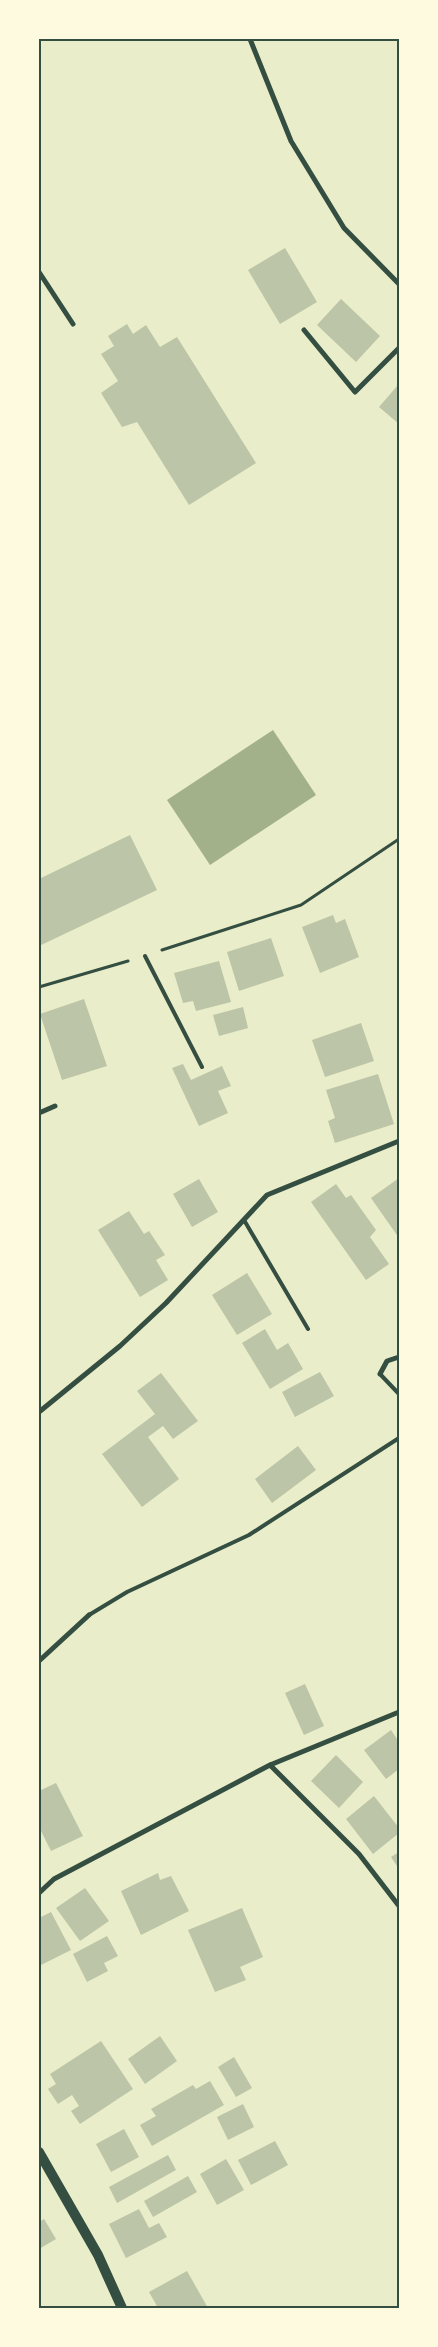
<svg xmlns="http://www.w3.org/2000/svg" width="438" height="2347" font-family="Lato,sans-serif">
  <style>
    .water { fill: #a3b18a }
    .building { fill: #bcc5a7 }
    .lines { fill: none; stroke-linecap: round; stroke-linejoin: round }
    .path { stroke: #344e41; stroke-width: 3 }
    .service { stroke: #344e41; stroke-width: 4 }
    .minor { stroke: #344e41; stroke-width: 5 }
    .secondary { stroke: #344e41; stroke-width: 10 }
    .neatline { fill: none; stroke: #344e41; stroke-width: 2 }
  </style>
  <rect width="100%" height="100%" fill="#e9edc9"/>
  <!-- water -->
  <path class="water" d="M273 730 316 795 210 865 167 800Z"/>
  <!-- building -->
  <path class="building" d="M285 248 317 302 280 324 248 270Z
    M341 299 380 336 356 362 317 325Z
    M127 324 133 334 146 325 160 347 177 337 256 463 189 505 137 422 122 427 101 393 118 381 101 354 114 346 108 336Z
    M398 385 399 386V424L379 407Z
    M130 835 157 890 39 946V879Z
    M333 915 336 923 345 919 359 957 320 973 302 927Z
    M271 938 284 976 239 991 227 952Z
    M219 961 231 1002 196 1011 193 1001 183 1003 174 973Z
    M84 999 107 1066 62 1080 40 1014Z
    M243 1007 248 1028 219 1036 213 1015Z
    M361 1023 374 1061 325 1077 312 1040Z
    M183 1064 191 1080 222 1066 231 1086 218 1091 228 1113 199 1126 172 1068Z
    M378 1074 394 1124 335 1143 328 1121 335 1118 326 1090Z
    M399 1178V1238L371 1198Z
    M199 1179 218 1212 192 1227 173 1194Z
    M336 1184 346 1198 351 1195 376 1230 370 1237 389 1264 366 1280 311 1202Z
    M129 1211 144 1234 149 1231 165 1255 156 1260 168 1280 140 1297 98 1230Z
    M247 1273 272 1314 237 1335 212 1295Z
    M265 1329 277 1350 288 1343 303 1369 270 1389 242 1343Z
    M320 1372 334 1396 295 1417 282 1392Z
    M161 1373 198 1421 173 1439 163 1426 148 1437 179 1479 142 1507 102 1454 155 1414 137 1391Z
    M298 1446 316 1470 272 1503 255 1479Z
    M305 1684 324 1726 304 1735 285 1693Z
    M391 1730 399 1742V1769L386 1779 364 1750Z
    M336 1755 363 1782 339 1808 311 1781Z
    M56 1783 83 1836 51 1851 39 1827V1791Z
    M374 1796 399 1828V1833L373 1854 346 1819Z
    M399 1852V1869L391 1857Z
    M158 1873 160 1880 171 1876 189 1911 141 1935 121 1891Z
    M85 1888 109 1921 80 1941 56 1908Z
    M242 1908 263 1957 240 1967 246 1980 215 1992 188 1930Z
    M51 1912 71 1950 39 1966V1918Z
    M107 1936 118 1956 104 1963 108 1971 87 1982 73 1954Z
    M160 2036 177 2061 145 2084 128 2059Z
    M101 2041 133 2089 80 2124 71 2111 79 2106 72 2095 58 2104 48 2089 56 2084 50 2074Z
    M234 2057 252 2088 236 2097 218 2067Z
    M210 2081 224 2105 152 2146 140 2125 156 2116 151 2109 193 2085 196 2089Z
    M243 2104 254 2127 228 2140 217 2117Z
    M124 2129 139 2157 111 2172 96 2144Z
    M275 2141 288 2165 251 2185 238 2160Z
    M168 2155 176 2170 117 2203 109 2187Z
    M226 2159 244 2190 217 2205 200 2174Z
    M188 2176 197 2192 153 2217 144 2201Z
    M139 2209 149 2228 159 2223 167 2237 126 2258 109 2224Z
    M44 2219 56 2239 39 2249V2222Z
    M187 2271 208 2308H158L149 2292Z"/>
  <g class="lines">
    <!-- path -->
    <path class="path" d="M162 950 301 905 399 839
      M39 987 128 961"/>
    <!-- service -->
    <path class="service" d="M145 956 202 1067
      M244 1220 308 1329
      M380 1374 399 1394
      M89 1615 127 1592 249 1535 399 1438"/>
    <!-- minor -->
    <path class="minor" d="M250 39 291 141 344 228 399 284
      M39 272 73 324
      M304 330 355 392 399 348
      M39 1113 55 1106
      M380 1374 387 1361 399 1357
      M39 1412 120 1346 166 1303 267 1195 399 1141
      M39 1661 89 1615
      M270 1765 359 1854 399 1906
      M39 1893 54 1879 270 1765 399 1712"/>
    <!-- secondary -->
    <path class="secondary" d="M39 2152 98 2255 122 2308"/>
  </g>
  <!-- border -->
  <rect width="438" height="2347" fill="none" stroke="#fefae0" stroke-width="80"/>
  <rect x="40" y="40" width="358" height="2267" class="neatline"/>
</svg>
